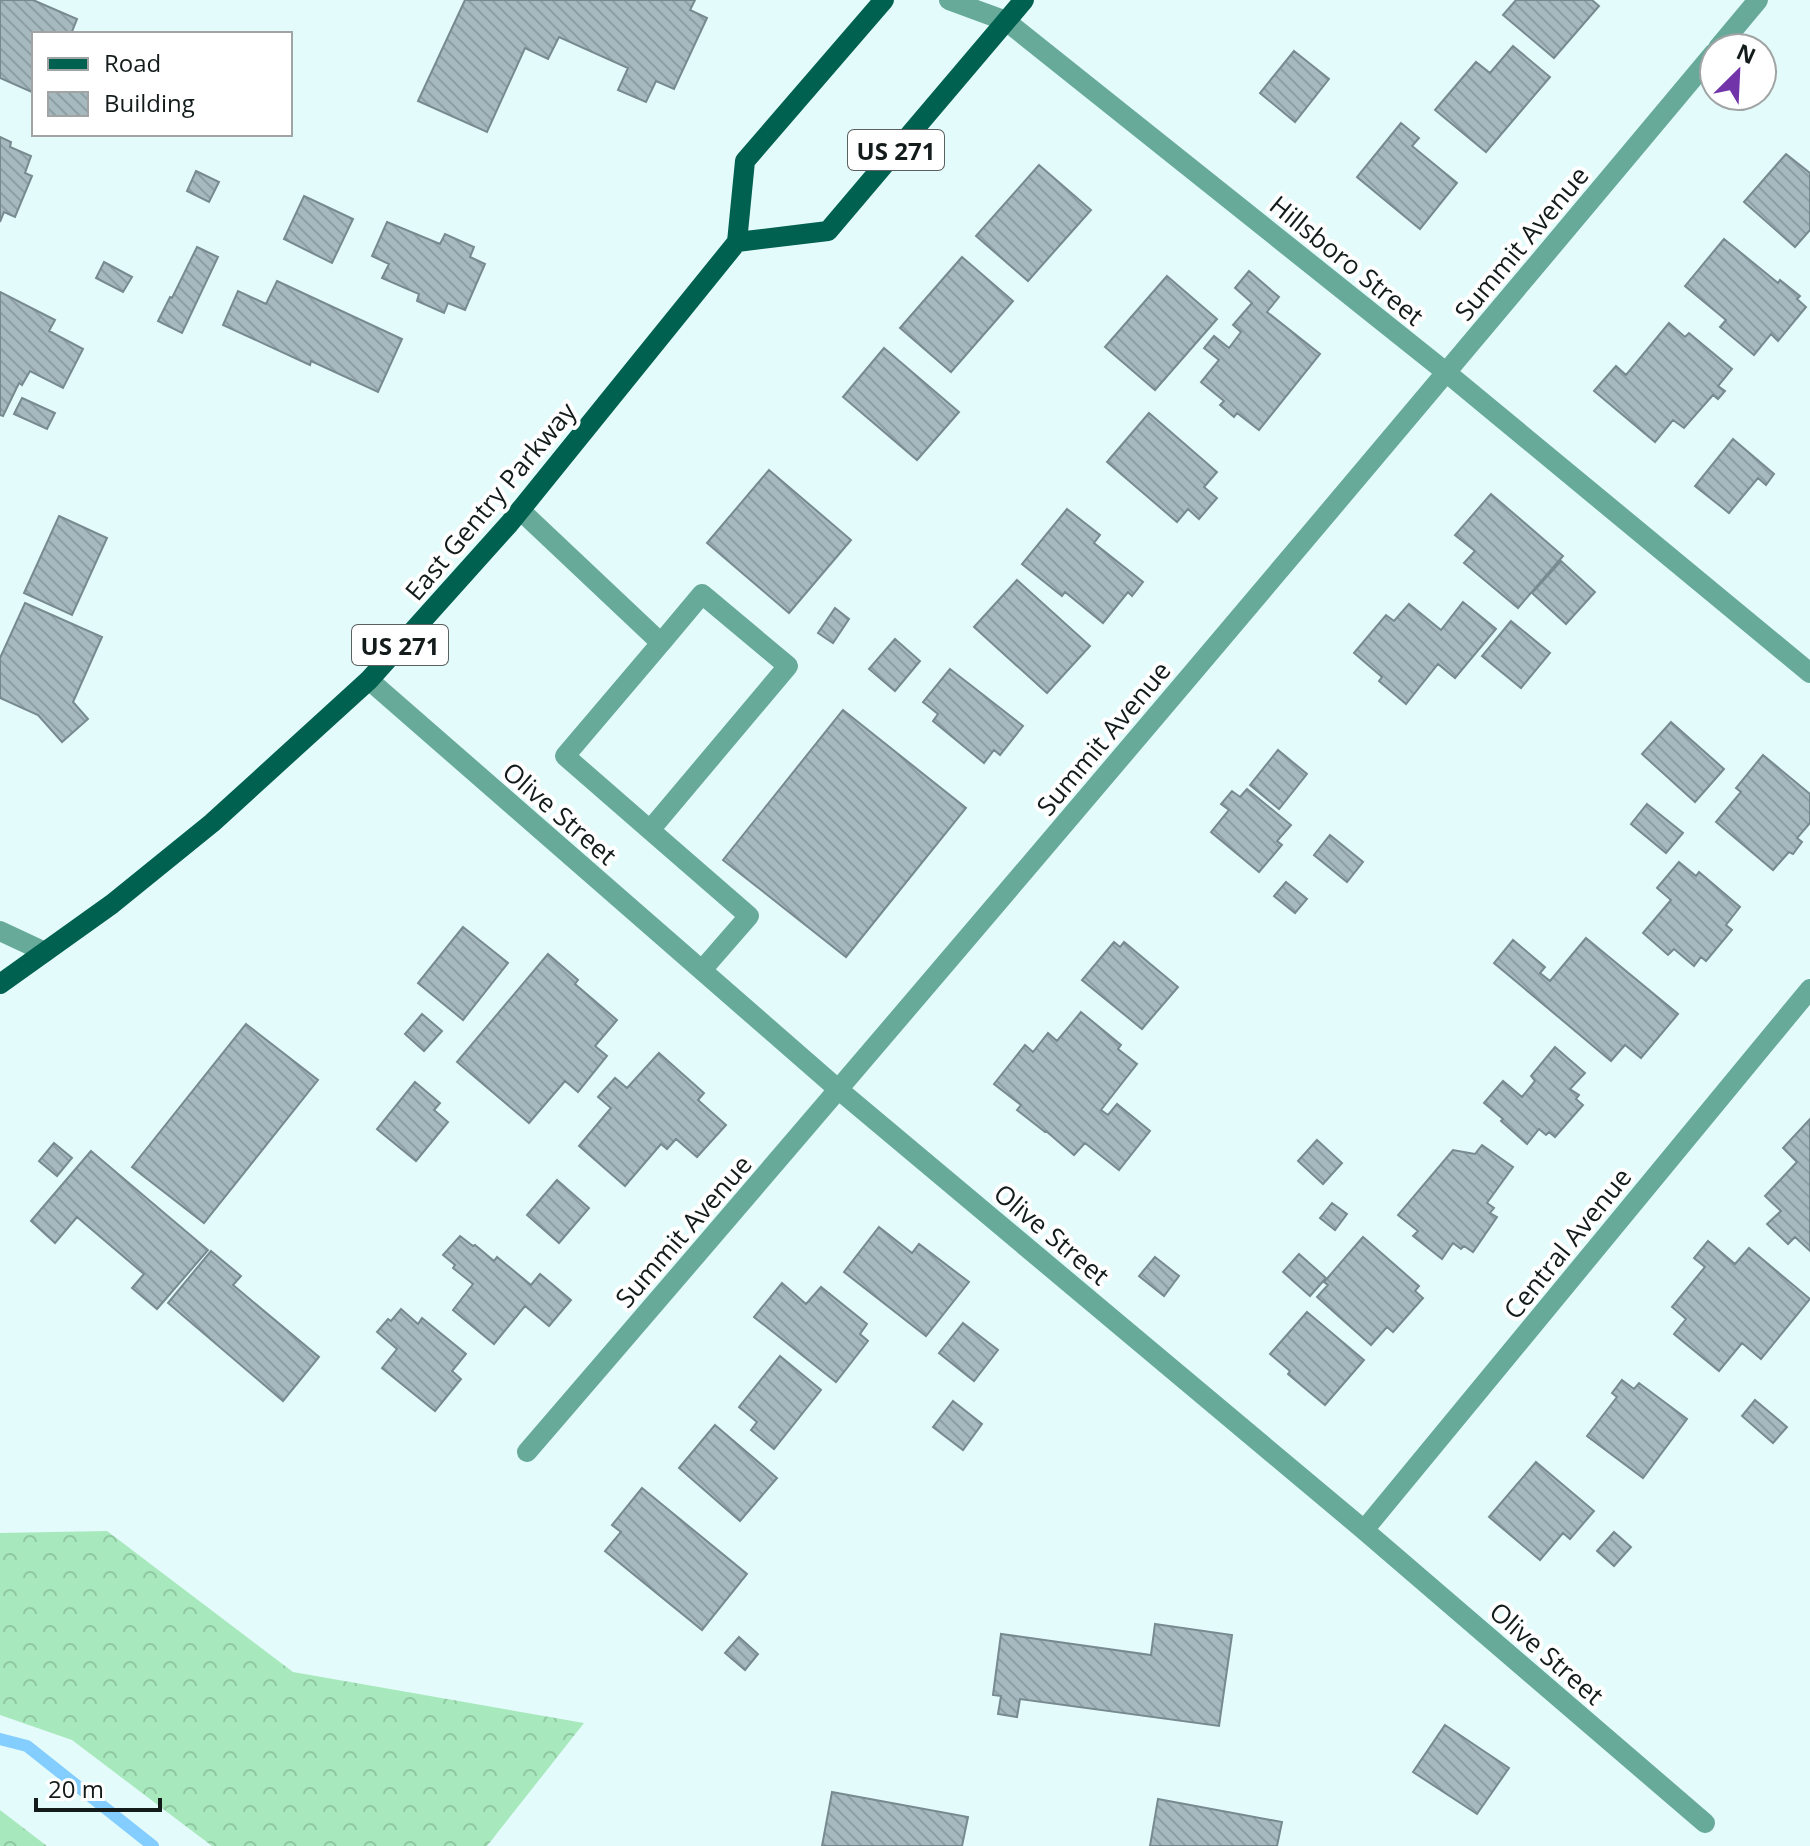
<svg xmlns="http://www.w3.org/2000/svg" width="1810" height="1846" font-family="'Open Sans',sans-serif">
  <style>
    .forest { fill: url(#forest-crowns) }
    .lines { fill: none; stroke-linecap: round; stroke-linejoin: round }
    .stream { stroke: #84cdff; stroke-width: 12 }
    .building { fill: url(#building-back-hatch); stroke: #778a90; stroke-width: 2 }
    .service { stroke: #68aa99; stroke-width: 20 }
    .minor { stroke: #68aa99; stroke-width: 20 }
    .primary { stroke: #016150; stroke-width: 20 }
    .labels { text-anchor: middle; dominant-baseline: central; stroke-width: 8; stroke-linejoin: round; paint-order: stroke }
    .shield { fill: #fff; stroke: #5a5f5f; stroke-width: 2 }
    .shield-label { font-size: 24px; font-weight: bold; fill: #131b1b }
    .street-label { font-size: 26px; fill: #131b1b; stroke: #fff }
  </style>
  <defs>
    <pattern id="forest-crowns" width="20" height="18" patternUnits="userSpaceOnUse" patternTransform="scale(2)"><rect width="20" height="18" fill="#a7e9bc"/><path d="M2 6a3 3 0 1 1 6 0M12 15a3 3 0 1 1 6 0" fill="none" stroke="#8fc7a1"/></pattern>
    <pattern id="building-back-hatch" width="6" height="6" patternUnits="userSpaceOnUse" patternTransform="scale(2)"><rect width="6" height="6" fill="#a5b9bf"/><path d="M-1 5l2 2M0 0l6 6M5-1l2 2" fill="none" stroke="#8d9ea4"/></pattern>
  </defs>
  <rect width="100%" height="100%" fill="#e4fbfb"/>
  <!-- forest -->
  <path class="forest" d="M107 1531 293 1672 584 1723 487 1846H212L72 1740 0 1715V1533Z
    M0 1810 47 1846H0Z"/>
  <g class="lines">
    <!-- stream -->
    <path class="stream" d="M0 1739 27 1746 153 1846"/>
  </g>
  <!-- building -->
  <path class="building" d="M0 0H33L77 19 71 34H34V93L0 78Z
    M465 0H695L690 10 707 18 674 89 656 81 646 102 618 90 628 68 559 37 548 59 525 48 487 132 418 101Z
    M1516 0H1592L1599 6 1554 58 1503 15Z
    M1513 46 1550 77 1486 152 1435 110 1476 62 1490 73Z
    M1294 51 1329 79 1295 122 1260 93Z
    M1401 123 1419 138 1412 146 1457 183 1420 229 1357 177Z
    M0 137 11 142 10 147 31 156 25 173 32 176 15 217 4 212 0 222Z
    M1786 154 1810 173V230L1795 247 1744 202Z
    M1039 165 1091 210 1028 281 976 236Z
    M196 171 219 182 209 202 187 191Z
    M304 196 353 219 332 263 284 239Z
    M387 222 440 244 445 234 474 247 470 257 485 264 465 310 448 303 444 313 417 301 419 294 382 278 389 264 372 256Z
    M1724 239 1778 283 1780 280 1800 296 1797 299 1806 307 1778 341 1771 334 1754 355 1720 327 1726 320 1685 286Z
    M197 247 218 257 182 333 158 321 170 297 172 298Z
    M962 257 1013 301 951 372 900 328Z
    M104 262 132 277 123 292 96 278Z
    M1249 271 1279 297 1267 312 1320 354 1259 430 1237 413 1234 417 1220 405 1224 401 1201 382 1219 360 1204 348 1214 336 1229 348 1241 332 1233 325 1252 303 1235 288Z
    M1167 276 1217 319 1155 390 1105 347Z
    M277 281 402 339 378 392 311 361 310 365 223 325 238 291 266 304Z
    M0 292 55 320 49 331 83 349 63 388 30 371 22 385 19 383 3 416 0 415Z
    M1669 323 1685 337 1689 333 1732 369 1718 386 1725 391 1718 399 1713 395 1684 428 1673 420 1655 442 1594 391 1616 366 1626 375Z
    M884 348 959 412 917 460 843 397Z
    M22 398 55 413 47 429 14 414Z
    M1149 413 1217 472 1204 487 1217 498 1199 519 1188 509 1177 522 1107 462Z
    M1733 439 1774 474 1766 485 1758 478 1729 513 1695 486Z
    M769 470 851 540 789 613 707 543Z
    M1491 494 1563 556 1518 608 1464 563 1475 551 1455 535Z
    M1067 509 1100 535 1094 543 1143 582 1132 596 1128 592 1103 623 1065 592 1062 596 1022 564Z
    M59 516 107 538 72 615 24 593Z
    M1561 561 1595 592 1566 624 1532 593Z
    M1017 580 1090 646 1047 693 974 627Z
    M1463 602 1496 629 1455 678 1438 664 1406 704 1379 681 1382 677 1354 653 1386 615 1394 621 1409 604 1441 630Z
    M25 603 102 637 73 702 88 719 62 742 38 715 0 698V658Z
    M835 608 849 619 833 643 818 633Z
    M1511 621 1550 653 1521 688 1482 656Z
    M895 639 920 661 895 691 869 669Z
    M950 669 1023 726 1000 755 994 750 984 763 933 721 938 714 923 702Z
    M843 710 966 808 846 957 723 860Z
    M1671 722 1724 769 1695 802 1642 754Z
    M1278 750 1307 774 1279 809 1250 785Z
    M1763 755 1810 794V823L1797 838 1802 842 1793 854 1789 852 1773 870 1716 822 1741 792 1736 788Z
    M1247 789 1291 825 1277 841 1282 845 1259 872 1211 832 1229 810 1221 804 1232 791 1240 797Z
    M1647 804 1683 833 1666 853 1631 824Z
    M1330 835 1363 862 1347 882 1314 855Z
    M1679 862 1696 876 1699 872 1740 907 1726 925 1732 930 1706 961 1701 957 1694 966 1674 949 1668 955 1643 933 1671 900 1657 888Z
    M1286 882 1307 899 1295 913 1274 896Z
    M463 927 508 963 463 1020 418 983Z
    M1586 938 1678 1014 1641 1058 1625 1045 1611 1061 1494 963 1513 940 1545 967 1540 973 1550 981Z
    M1114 942 1120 947 1124 942 1178 987 1142 1029 1082 980Z
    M548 954 578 980 575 984 617 1020 595 1046 607 1056 578 1092 565 1081 529 1123 457 1062Z
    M1081 1012 1121 1045 1118 1049 1137 1064 1101 1110 1108 1115 1117 1104 1150 1131 1119 1170 1085 1143 1074 1155 1046 1131 1045 1132 1017 1110 1021 1105 994 1084 1025 1045 1033 1052 1048 1033 1057 1041Z
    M422 1014 442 1031 424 1051 405 1034Z
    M246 1024 318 1080 204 1223 132 1167Z
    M1555 1047 1585 1073 1570 1089 1579 1095 1576 1099 1583 1105 1555 1137 1549 1132 1546 1135 1539 1129 1527 1144 1501 1121 1503 1119 1484 1103 1503 1081 1522 1097 1535 1081 1531 1076Z
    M659 1053 704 1093 698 1100 726 1125 697 1157 676 1139 667 1149 661 1144 625 1186 579 1146 611 1108 598 1097 615 1078 627 1088Z
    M415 1082 440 1103 434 1110 448 1122 416 1161 377 1129Z
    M1810 1119V1251L1795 1237 1788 1244 1767 1224 1781 1211 1765 1196 1797 1162 1783 1148Z
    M1317 1140 1342 1163 1323 1184 1298 1161Z
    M54 1143 72 1158 57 1176 39 1161Z
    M1482 1145 1513 1167 1487 1203 1494 1208 1490 1213 1497 1217 1473 1252 1464 1246 1461 1249 1453 1243 1442 1259 1413 1236 1418 1231 1398 1215 1453 1150 1475 1154Z
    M91 1151 208 1250 157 1309 132 1288 144 1274 77 1217 55 1243 31 1221Z
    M557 1180 589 1208 559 1243 527 1215Z
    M1332 1203 1347 1214 1335 1230 1320 1218Z
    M879 1227 912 1253 919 1244 969 1282 926 1336 844 1272Z
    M460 1236 473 1246 475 1245 494 1261 497 1257 531 1285 540 1274 571 1300 549 1326 525 1306 494 1344 453 1310 473 1284 453 1268 455 1265 443 1255Z
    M1363 1237 1419 1286 1415 1291 1423 1298 1393 1332 1387 1327 1371 1345 1317 1297 1328 1285 1324 1282Z
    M1708 1241 1735 1264 1749 1248 1810 1299 1761 1359 1742 1343 1719 1371 1674 1334 1686 1319 1672 1307 1705 1267 1694 1258Z
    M211 1251 241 1276 233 1285 319 1357 283 1401 168 1303Z
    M1299 1254 1326 1278 1310 1296 1283 1272Z
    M1155 1257 1179 1276 1164 1296 1139 1276Z
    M782 1283 806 1304 821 1287 867 1324 860 1334 868 1341 836 1382 754 1317Z
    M401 1309 418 1324 422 1318 466 1354 452 1371 461 1379 435 1411 382 1368 397 1349 377 1332 388 1319 391 1321Z
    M1307 1312 1364 1360 1325 1405 1288 1374 1290 1371 1270 1354Z
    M963 1323 998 1350 974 1381 939 1353Z
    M780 1356 821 1390 774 1449 751 1430 757 1422 739 1407Z
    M1622 1380 1634 1389 1639 1383 1687 1419 1643 1478 1587 1436 1617 1397 1612 1393Z
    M1755 1400 1787 1427 1773 1443 1742 1416Z
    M953 1401 982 1424 963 1450 933 1427Z
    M715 1425 777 1478 740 1521 679 1468Z
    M1536 1462 1594 1511 1570 1539 1563 1533 1540 1560 1489 1517Z
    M642 1488 747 1574 702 1630 605 1551 621 1532 612 1525Z
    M1614 1532 1631 1547 1614 1566 1597 1551Z
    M1155 1624 1232 1635 1219 1726 1020 1699 1017 1717 998 1714 1001 1696 993 1695 1001 1634 1151 1655Z
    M739 1637 758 1654 745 1670 725 1653Z
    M1445 1725 1509 1768 1477 1814 1413 1772Z
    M832 1792 968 1817 962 1846H822Z
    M1158 1799 1282 1822 1277 1846H1150Z"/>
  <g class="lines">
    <!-- service -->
    <path class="service" d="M520 510 661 643 702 594 788 666 650 830 565 756 661 643
      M650 830 749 916 702 970"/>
    <!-- minor -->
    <path class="minor" d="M949 0 1006 21 1447 373 1810 673
      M1718 48 1758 0
      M369 680 839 1090 1364 1530 1705 1823
      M0 931 45 952
      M527 1452C926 989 1322 522 1714 53
      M1364 1530 1810 989"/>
    <!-- primary -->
    <path class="primary" d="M737 242 828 231 1024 0
      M0 984 112 904 212 823 369 680 509 524 737 242 745 161 884 0"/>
  </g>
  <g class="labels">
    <!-- shield labels -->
    <g class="shield">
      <rect x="848" y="130" width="96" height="40" rx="6"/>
      <rect x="352" y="625" width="96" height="40" rx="6"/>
    </g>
    <g class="shield-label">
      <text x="896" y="150">US 271</text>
      <text x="400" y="645">US 271</text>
    </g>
    <!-- street labels -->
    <g class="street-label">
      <text transform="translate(1521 243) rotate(-50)">Summit Avenue</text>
      <text transform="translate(1347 260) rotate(39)">Hillsboro Street</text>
      <text transform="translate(490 501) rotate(-50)">East Gentry Parkway</text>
      <text transform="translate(1103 738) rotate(-50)">Summit Avenue</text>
      <text transform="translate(560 813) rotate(41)">Olive Street</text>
      <text transform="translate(683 1231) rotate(-49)">Summit Avenue</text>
      <text transform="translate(1052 1234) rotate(40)">Olive Street</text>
      <text transform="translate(1567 1243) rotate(-51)">Central Avenue</text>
      <text transform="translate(1547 1653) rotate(41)">Olive Street</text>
    </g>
  </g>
  <!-- legend -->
  <rect x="32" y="32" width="260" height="104" fill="#ffffff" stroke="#a1a4a4" stroke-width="2"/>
  <rect x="48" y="58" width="40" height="12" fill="#016150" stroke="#a1a4a4" stroke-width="2"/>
  <text x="104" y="72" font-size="24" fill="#131b1b">Road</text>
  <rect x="48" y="92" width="40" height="24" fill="url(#building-back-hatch)" stroke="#a1a4a4" stroke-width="2"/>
  <text x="104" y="112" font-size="24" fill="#131b1b">Building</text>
  <!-- north arrow -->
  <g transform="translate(1738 72) rotate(24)"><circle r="38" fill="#ffffff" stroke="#a1a4a4" stroke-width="2"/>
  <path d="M0-6L14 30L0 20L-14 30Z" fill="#7134a9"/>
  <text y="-12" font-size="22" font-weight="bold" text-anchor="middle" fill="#131b1b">N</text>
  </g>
  <!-- scale -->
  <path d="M36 1798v12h124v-12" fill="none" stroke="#131b1b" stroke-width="4"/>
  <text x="48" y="1798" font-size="24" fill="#131b1b" stroke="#ffffff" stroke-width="6" paint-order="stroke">20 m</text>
</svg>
